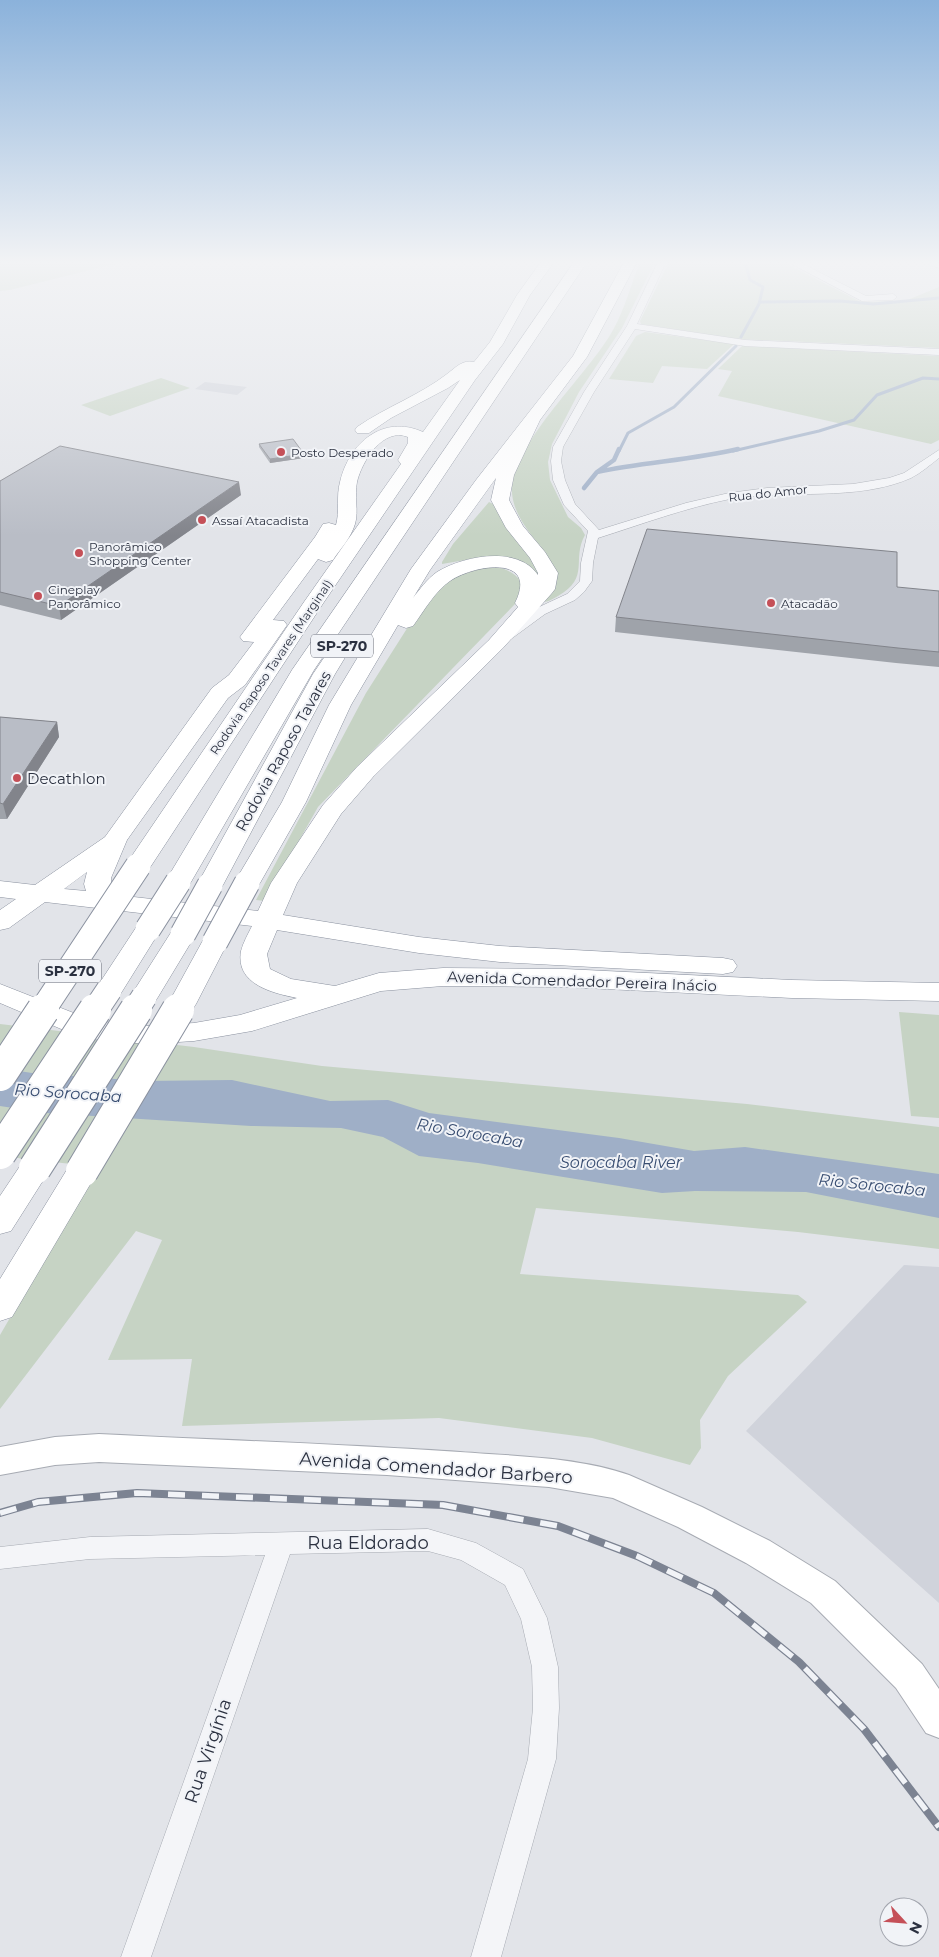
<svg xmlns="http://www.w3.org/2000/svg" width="939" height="1957" font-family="Montserrat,sans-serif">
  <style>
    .built { fill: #d0d3db }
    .green { fill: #c6d3c4 }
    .water { fill: #9fafc7 }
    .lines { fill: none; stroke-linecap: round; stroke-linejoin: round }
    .stream-far1 { stroke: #9fafc7; stroke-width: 3 }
    .stream { stroke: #9fafc7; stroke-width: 4.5 }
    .street-casing { stroke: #a7abb3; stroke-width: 1 }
    .secondary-casing { stroke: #a7abb3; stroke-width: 2 }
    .highway-casing { stroke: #8a919f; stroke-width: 1 }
    .street { fill: #f4f5f8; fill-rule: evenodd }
    .secondary { fill: #fff; fill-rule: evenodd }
    .highway { fill: #fff; fill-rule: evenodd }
    .rail-casing { stroke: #7c8392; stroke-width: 8 }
    .rail { stroke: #f1f3f7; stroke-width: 5.5; stroke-dasharray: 17; stroke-linecap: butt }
    .highway-bridge-far1-casing { stroke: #8a919f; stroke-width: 27; stroke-linecap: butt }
    .highway-bridge-casing { stroke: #8a919f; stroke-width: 34; stroke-linecap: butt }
    .highway-bridge-far1 { stroke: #fff; stroke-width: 25 }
    .highway-bridge { stroke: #fff; stroke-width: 32 }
    .wall { fill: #9fa3aa }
    .shaded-wall { fill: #82848b }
    .building { fill: #b9bdc6; stroke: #82848b }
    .poi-dot { fill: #c55058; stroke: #f1f3f7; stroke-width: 2 }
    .labels { text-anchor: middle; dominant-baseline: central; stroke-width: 4; stroke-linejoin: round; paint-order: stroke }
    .far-poi-label { font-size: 12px; fill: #2b3140; stroke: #f1f3f7; text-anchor: start }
    .far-street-label { font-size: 12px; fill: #2b3140; stroke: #f1f3f7 }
    .shield { fill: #f1f3f7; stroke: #666b77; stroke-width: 1 }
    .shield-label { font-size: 14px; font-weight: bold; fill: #2b3140 }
    .street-label { font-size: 15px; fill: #2b3140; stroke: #f1f3f7 }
    .poi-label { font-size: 15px; fill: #2b3140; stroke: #f1f3f7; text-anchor: start }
    .water-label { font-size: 16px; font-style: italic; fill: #384d71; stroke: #f1f3f7 }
    .near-street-label { font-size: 18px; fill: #2b3140; stroke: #f1f3f7 }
  </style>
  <rect width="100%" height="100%" fill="#e2e4e9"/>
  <!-- built -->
  <path class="built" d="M205 382 247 387 237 395 195 389Z
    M904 1265 939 1267V1603L746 1431Z"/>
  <!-- green -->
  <path class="green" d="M0 262H122L10 290 0 291Z
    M640 262H655L622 328 579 392 552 444 548 462 550 480 568 517 581 528 585 535C571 560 591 577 558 596 553 599 547 603 540 602L547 555C533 537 514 517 512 493 509 445 590 373 613 330 625 309 631 284 640 262Z
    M669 262H783L861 302 905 301 939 287V348L737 339 641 324 640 321Z
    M645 332 734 344 707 369 662 366 653 383 609 379 636 336Z
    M742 346 939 356V440L931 444 718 396 732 371 718 369Z
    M161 378 190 388 110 416 81 405Z
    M489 502 495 505C506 520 541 564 540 581L534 573 471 559 442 564V562L453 544Z
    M486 566C502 567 512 570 522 582L516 603 318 807 265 901 256 900 366 693 427 597 447 580Z
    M899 1012 939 1015V1118L911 1116Z
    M0 1024 194 1047 322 1066 747 1104 939 1127V1249L798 1232 536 1208 520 1274 798 1295 807 1302 728 1376 700 1420 701 1448 690 1465 592 1438 439 1418 182 1426 192 1359 108 1360 162 1240 136 1231 0 1409V1335L98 1167 0 1156Z"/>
  <!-- water -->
  <path class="water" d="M0 1068 32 1073 143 1081 232 1080 330 1101 388 1100 429 1113 619 1138 694 1151 745 1147 939 1174V1218L806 1192 695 1191 662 1193 478 1163 419 1156 383 1137 341 1128 251 1126 46 1113 0 1106Z"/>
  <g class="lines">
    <!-- stream-far1 -->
    <path class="stream-far1" d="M760 302 840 301 873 304 939 298
      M741 337 759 304 763 287 750 280 745 262
      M619 451 628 433 674 407 736 346
      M733 451 819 431 854 420 877 395 923 378 939 379"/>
    <!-- stream -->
    <path class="stream" d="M597 472C644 462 692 460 738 449
      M584 488 597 472 614 460 619 449"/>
    <!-- street casing -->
    <g class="street-casing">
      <path id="street" d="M658 262H666L637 324 745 340 939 349V355L745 346 635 329 594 392 563 447 561 461 565 480 575 504 599 530 686 503 729 493 767 488 853 484 889 478 904 473 939 450V458C930 465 921 473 911 478 857 502 788 489 730 499 685 508 642 524 598 538L593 563 592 581 584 592 575 600 545 614 511 639H501L499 636 501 633 537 608 567 594 580 581 581 563 588 531 564 505 553 480 551 461 553 447 584 392 627 326Z
        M788 262H799L866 296 893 294 897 297 893 300 862 301Z
        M926 262 939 263V268L927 264Z
        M428 1529 476 1543 523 1569 547 1618 558 1667 559 1708 556 1759 501 1957H471L528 1759 533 1708 532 1667 521 1619 505 1585 461 1560 428 1551 290 1554 151 1957H121L265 1555 90 1559 0 1569V1547L90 1537Z"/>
    </g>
    <!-- secondary casing -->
    <g class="secondary-casing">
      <path id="secondary" d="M99 1434C219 1440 340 1444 460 1452 512 1456 579 1457 629 1475L702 1507 770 1541 835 1581 922 1664 939 1689V1738L926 1733 896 1688 811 1603 746 1563 678 1527 613 1498 549 1487 387 1475 99 1462 55 1465 0 1475V1447L55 1437Z"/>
    </g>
    <!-- highway casing -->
    <g class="highway-casing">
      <path id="highway" d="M541 262H554L530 295 503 344 475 380 324 602 151 866 147 871 138 874 129 871 125 866 304 602 401 464 398 460 408 443V437C383 427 362 461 357 482 354 496 359 510 355 524 351 538 340 549 333 560L326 562 318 559 273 620 284 621 287 625 245 685 228 698 127 840 111 878V889L116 895 258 911 271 883 323 805 357 767 489 640 518 607 515 603C539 555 475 564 450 581 435 591 424 611 413 626L406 628 398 625 351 705 306 802 260 883 256 888 247 891 238 888 234 883 282 802 329 705 411 569 476 480 573 356 624 262H637L587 357 540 420 514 475 509 500 523 526 545 552 558 573 555 589 552 593 503 648 373 777 341 814 297 883 283 915 419 937 500 946 723 958 733 960 737 966 733 972 723 974 500 962 419 953 277 930 267 954 270 969 291 979 335 986 379 973 443 968 565 969 792 980 939 983V1001L792 998 565 987 443 986 381 991 252 1031 194 1041 147 1044 90 1039 80 1037 0 1003V984L94 1021 147 1026 194 1023 240 1015 297 998C272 993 235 984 241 951 243 943 248 934 252 926L45 902 9 928 0 930V910L16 899 0 897V881L35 885 105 837 212 688 229 675 254 642 243 641 240 637 315 537 323 524 329 523 336 525C340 511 336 496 340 482 349 443 383 414 423 432L460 380 448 388 391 418 369 433H357L355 430 357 427C386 407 420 395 447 374 455 368 463 359 474 362L490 342 517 295ZM496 478 491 500 506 528 530 558 538 573V575C518 545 463 556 437 572 427 579 420 589 413 598L430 570ZM87 872 84 884 86 891 64 889Z
        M574 262H587L314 670 191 882 187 887 178 890 169 887 165 882 292 670Z
        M345 635 352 637 355 641 335 674 223 885 219 890 210 893 201 890 197 885 313 674 338 637Z
        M148 921 157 923 161 929 123 990 119 996 109 999 99 996 95 990 139 923Z
        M183 926 192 928 196 934 158 997 154 1003 144 1006 134 1003 130 997 170 934 174 928Z
        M215 934 224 936 228 942 196 1004 192 1010 182 1013 172 1010 168 1004 202 942 206 936Z
        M35 1157 46 1160 51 1168 11 1231 0 1234V1196L24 1160Z
        M82 1160 93 1163 98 1171 12 1317 0 1321V1279L71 1163Z"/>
    </g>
    <!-- street -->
    <use href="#street" class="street"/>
    <!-- secondary -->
    <use href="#secondary" class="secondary"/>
    <!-- highway -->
    <use href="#highway" class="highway"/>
    <!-- rail casing -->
    <g class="rail-casing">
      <path id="rail" d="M0 1513 38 1502 137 1493 443 1505 558 1526 637 1556 714 1593 799 1662 864 1729 939 1827"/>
    </g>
    <!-- rail -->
    <use href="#rail" class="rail"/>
    <!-- highway-bridge-far1 casing -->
    <g class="highway-bridge-far1-casing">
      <path id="highway-bridge-far1" d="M148 929 178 882
        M183 934 210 885
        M215 942 247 883
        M42 1011 138 866
        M95 1011 109 990
        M135 1011 144 997
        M178 1011 182 1004"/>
    </g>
    <!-- highway-bridge casing -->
    <g class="highway-bridge-casing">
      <path id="highway-bridge" d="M0 1075 43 1010
        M0 1153 95 1010
        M35 1168 136 1010
        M82 1171 178 1010"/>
    </g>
    <!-- highway-bridge-far1 -->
    <use href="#highway-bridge-far1" class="highway-bridge-far1"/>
    <!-- highway-bridge -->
    <use href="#highway-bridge" class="highway-bridge"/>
  </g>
  <!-- wall -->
  <path class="wall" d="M259 444 304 458 270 463 259 447Z
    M0 481 241 495 61 620 0 605Z
    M939 591V667L896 663 615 632 616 617Z
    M0 717 57 722 59 737 7 819H0Z"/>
  <!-- shaded-wall -->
  <path class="shaded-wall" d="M304 454V458L270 463V459Z
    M239 482 241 495 61 620 59 606Z
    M57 722 59 737 7 819 3 804Z"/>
  <!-- building -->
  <path class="building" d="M293 439 304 454 270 459 259 444Z
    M60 446 239 482 59 606 0 592V481Z
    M647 529 897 552V587L939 591V652L898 648 616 617Z
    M0 717 57 722 3 804 0 803Z"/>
  <!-- sky -->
  <linearGradient id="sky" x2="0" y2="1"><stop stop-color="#8bb2db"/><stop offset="0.49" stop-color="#f2f3f5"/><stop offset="1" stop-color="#f2f3f5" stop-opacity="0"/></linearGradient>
  <rect width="939" height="536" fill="url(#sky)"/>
  <!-- markers -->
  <g class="poi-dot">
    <circle cx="281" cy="452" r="5"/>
    <circle cx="202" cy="520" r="5"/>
    <circle cx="79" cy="553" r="5"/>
    <circle cx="38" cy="596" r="5"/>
    <circle cx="771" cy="603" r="5"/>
    <circle cx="17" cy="778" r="5"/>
  </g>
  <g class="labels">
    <!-- far-poi labels -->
    <g class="far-poi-label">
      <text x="291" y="452">Posto Desperado</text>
      <text x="212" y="520">Assaí Atacadista</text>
      <text x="89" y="546">Panorâmico<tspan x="89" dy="14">Shopping Center</tspan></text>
      <text x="48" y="589">Cineplay<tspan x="48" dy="14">Panorâmico</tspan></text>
      <text x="781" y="603">Atacadão</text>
    </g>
    <!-- far-street labels -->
    <g class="far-street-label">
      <text transform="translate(768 493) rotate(-6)">Rua do Amor</text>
      <text transform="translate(271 667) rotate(-56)">Rodovia Raposo Tavares (Marginal)</text>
    </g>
    <!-- shield labels -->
    <g class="shield">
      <rect x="311" y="634.5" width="62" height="23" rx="4"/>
      <rect x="39" y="959.5" width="62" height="23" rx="4"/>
    </g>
    <g class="shield-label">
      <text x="342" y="646">SP-270</text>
      <text x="70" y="971">SP-270</text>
    </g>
    <!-- street labels -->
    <g class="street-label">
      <text transform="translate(283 751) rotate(-61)">Rodovia Raposo Tavares</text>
      <text transform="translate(582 981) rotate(2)">Avenida Comendador Pereira Inácio</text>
    </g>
    <!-- poi labels -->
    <g class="poi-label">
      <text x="27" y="778">Decathlon</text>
    </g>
    <!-- water labels -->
    <g class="water-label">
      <text transform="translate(68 1093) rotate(4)">Rio Sorocaba</text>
      <text transform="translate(470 1133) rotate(10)">Rio Sorocaba</text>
      <text x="621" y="1162">Sorocaba River</text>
      <text transform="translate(872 1185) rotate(6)">Rio Sorocaba</text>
    </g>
    <!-- near-street labels -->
    <g class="near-street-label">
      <text transform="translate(436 1468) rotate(4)">Avenida Comendador Barbero</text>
      <text x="368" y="1543">Rua Eldorado</text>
      <text transform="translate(208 1751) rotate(-71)">Rua Virgínia</text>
    </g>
  </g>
  <!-- north arrow -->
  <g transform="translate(904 1922) rotate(116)"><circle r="24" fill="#f1f3f7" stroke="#a2a5ae"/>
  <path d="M0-4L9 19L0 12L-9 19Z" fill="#c55058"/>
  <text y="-8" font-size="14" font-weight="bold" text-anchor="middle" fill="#2b3140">N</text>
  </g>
</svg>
